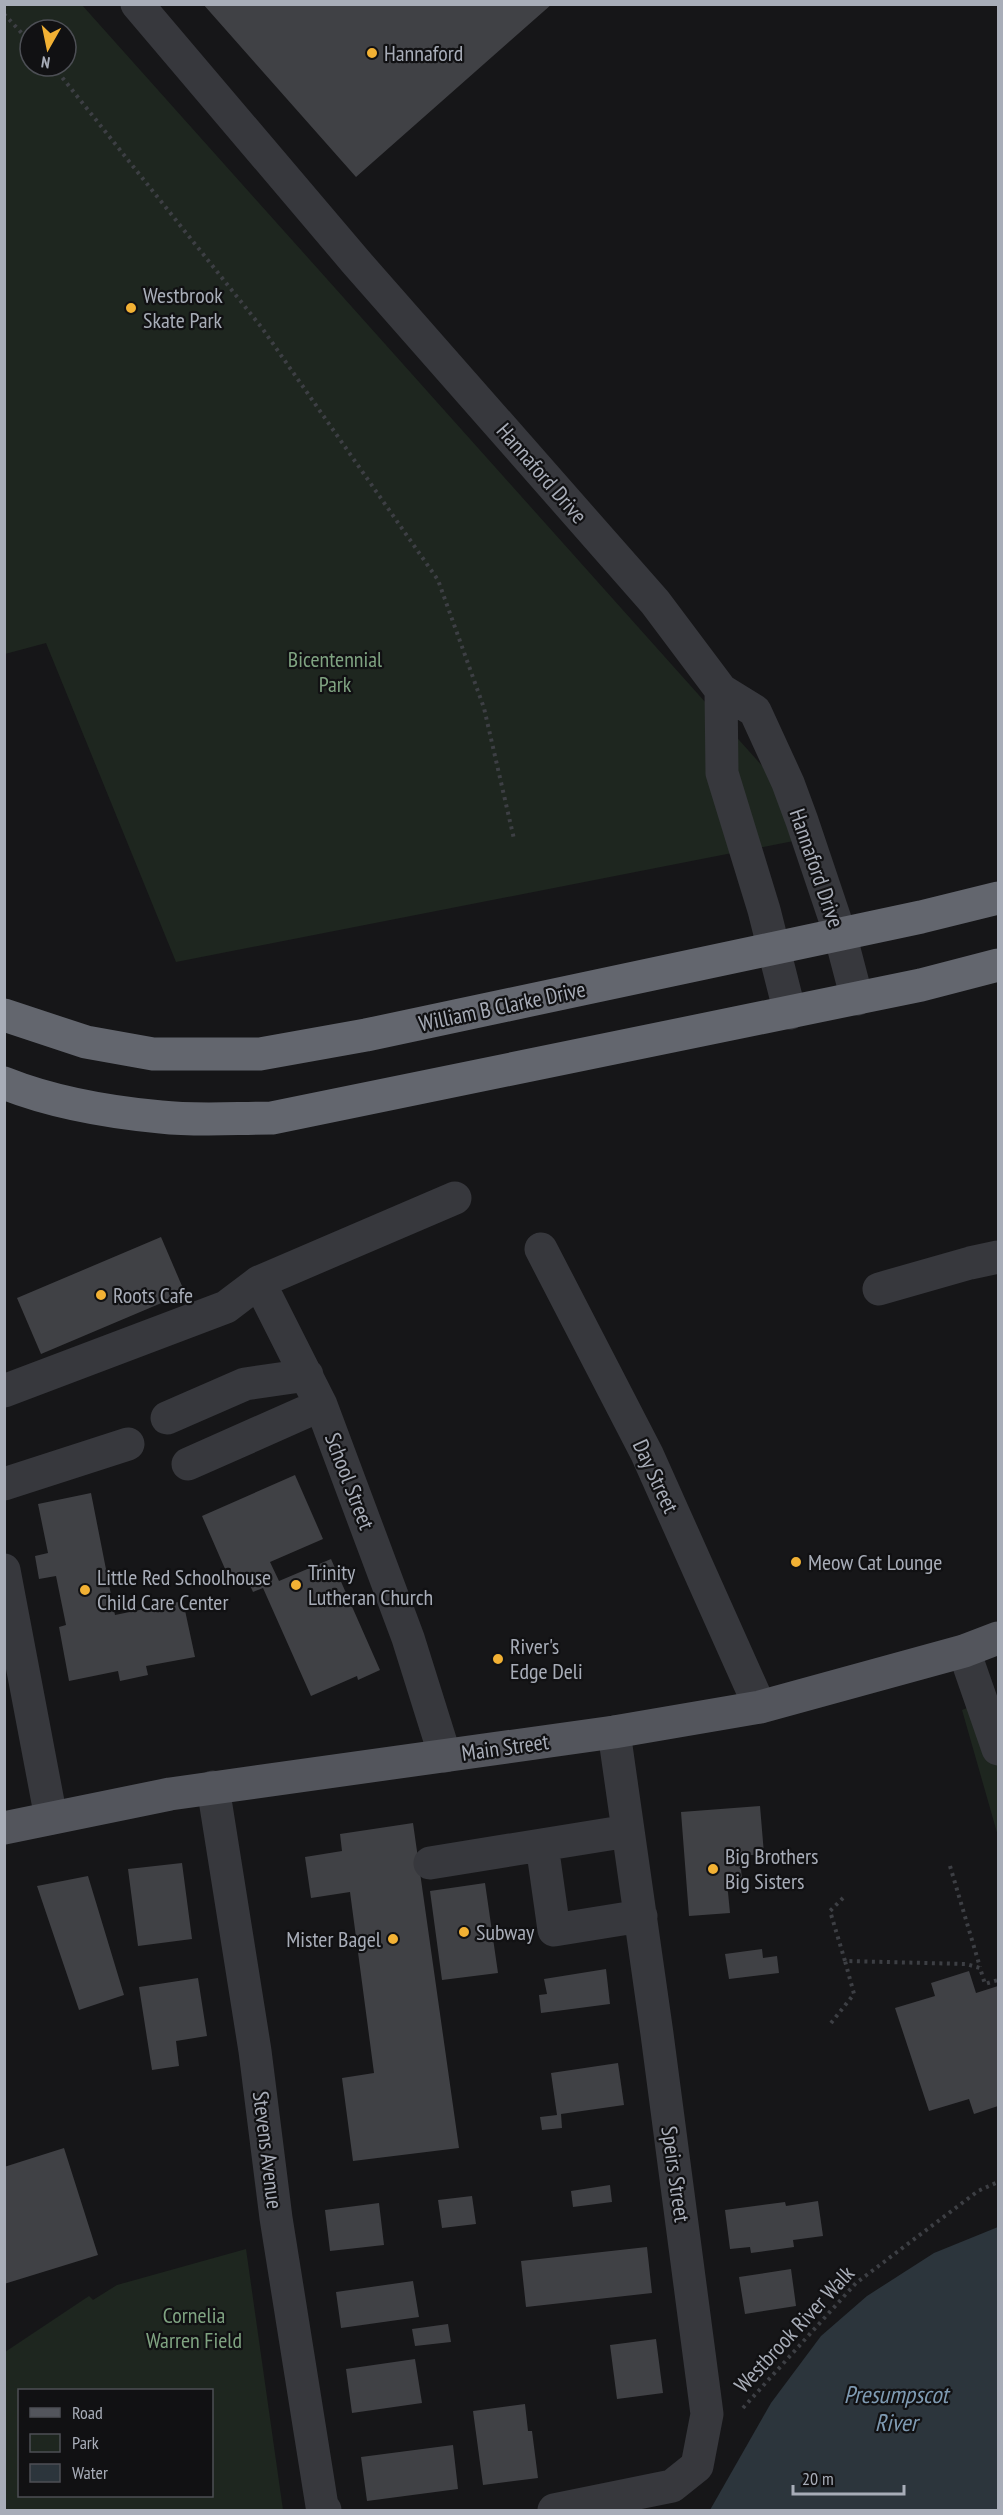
<svg xmlns="http://www.w3.org/2000/svg" width="1003" height="2515" font-family="'PT Sans Narrow',sans-serif">
  <style>
    .green { fill: #1e261f; fill-rule: evenodd }
    .water { fill: #2c353c }
    .building { fill: #404145 }
    .lines { fill: none; stroke-linecap: round; stroke-linejoin: round }
    .path { stroke: #3d3f44; stroke-width: 4; stroke-dasharray: 3 4.5; stroke-linecap: butt }
    .minor { stroke: #37383d; stroke-width: 33 }
    .major { stroke: #53555c; stroke-width: 33 }
    .highway { stroke: #63666e; stroke-width: 33 }
    .poi-dot { fill: #f2b134; stroke: #111113; stroke-width: 2 }
    .labels { text-anchor: middle; dominant-baseline: central; stroke-width: 4.5; stroke-linejoin: round; paint-order: stroke }
    .poi-label { font-size: 22px; fill: #a8adb8; stroke: #111113; text-anchor: start }
    .street-label { font-size: 22px; fill: #a8adb8; stroke: #111113 }
    .park-label { font-size: 22px; fill: #7fa381; stroke: #111113 }
    .water-label { font-size: 24px; font-style: italic; fill: #7f9bb3; stroke: #111113 }
  </style>
  <rect width="100%" height="100%" fill="#161618"/>
  <!-- green -->
  <path class="green" d="M5 5H82L824 835 176 962 46 643 5 654ZM30 30H66V66H30Z
    M998 1696V1836L962 1710Z
    M246 2249 283 2510H5V2352L89 2296 93 2300 117 2285ZM20 2390H212V2496H20Z"/>
  <!-- water -->
  <path class="water" d="M998 2227V2510H710L771 2403 821 2336 867 2296 934 2253Z"/>
  <!-- building -->
  <path class="building" d="M203 4H552L356 177Z
    M161 1237 185 1293 41 1354 17 1298Z
    M295 1475 323 1539 270 1562 279 1581 331 1559 380 1670 358 1680 357 1676 311 1696 263 1588 253 1592 244 1572 229 1578 202 1516Z
    M91 1493 115 1615 183 1601 195 1657 146 1666 148 1675 120 1681 118 1671 69 1681 59 1627 66 1625 56 1576 39 1579 35 1556 48 1553 38 1504Z
    M760 1806 764 1854 740 1856 742 1881 727 1882 730 1913 689 1916 681 1812Z
    M413 1823 459 2148 353 2161 342 2078 374 2073 350 1892 311 1898 305 1857 342 1851 340 1834Z
    M182 1863 192 1939 138 1946 128 1869Z
    M88 1876 124 1995 79 2010 37 1886Z
    M485 1883 498 1973 442 1980 430 1891Z
    M762 1949 763 1958 777 1956 779 1973 729 1979 725 1954Z
    M606 1969 610 2004 541 2013 539 1995 547 1994 544 1979Z
    M969 1971 976 1993 998 1986V2106L974 2114 969 2099 929 2111 895 2008 935 1996 931 1983Z
    M198 1978 207 2036 176 2041 179 2066 152 2070 139 1987Z
    M618 2063 624 2105 561 2114 562 2128 542 2130 540 2117 557 2115 551 2073Z
    M64 2148 98 2255 4 2284V2167Z
    M610 2185 612 2202 573 2207 571 2191Z
    M472 2196 476 2224 442 2228 438 2200Z
    M818 2201 823 2236 793 2240 794 2247 751 2253 750 2247 730 2249 725 2210 785 2202 786 2206Z
    M379 2203 384 2245 330 2251 325 2210Z
    M647 2247 652 2293 526 2307 521 2261Z
    M791 2269 796 2306 745 2314 739 2277Z
    M413 2281 419 2317 341 2328 336 2292Z
    M448 2324 451 2342 415 2346 412 2329Z
    M656 2339 663 2393 617 2399 610 2345Z
    M415 2359 422 2403 352 2413 346 2369Z
    M525 2404 528 2431H532L538 2478 483 2485 473 2411Z
    M453 2445 458 2489 367 2501 361 2457Z"/>
  <g class="lines">
    <!-- path -->
    <path class="path" d="M4 14 30 42
      M53 66 262 328 438 580 484 708 514 839
      M950 1866 980 1967
      M843 1898 830 1911 845 1961 966 1964 980 1968 985 1984 998 1980
      M831 2023 854 1994 845 1961
      M743 2408 856 2283 978 2191 998 2182"/>
    <!-- minor -->
    <path class="minor" d="M137 4 356 262 655 602 721 690 755 711 788 783 802 821 840 934 857 999
      M721 690 722 773 764 910 790 1013
      M541 1249 647 1454 760 1707
      M259 1282 321 1405 408 1638 445 1756
      M879 1289 970 1263 998 1257
      M4 1391 226 1307 259 1282 455 1198
      M167 1418 245 1384 307 1375
      M188 1464 321 1405
      M4 1484 128 1444
      M4 1570 51 1818
      M964 1651 998 1749
      M213 1787 255 2051 276 2218 322 2506 325 2510
      M542 1845 554 1930 641 1916
      M430 1863 628 1831
      M554 2510 672 2486 697 2466 707 2414 657 2034 614 1732"/>
    <!-- major -->
    <path class="major" d="M4 1828 170 1794 614 1732 760 1707 964 1651 998 1638"/>
    <!-- highway -->
    <path class="highway" d="M4 1015 86 1042 153 1054H260L366 1035 921 917 998 898
      M4 1083C54 1103 108 1112 161 1117 197 1121 235 1118 272 1118L921 985 998 965"/>
  </g>
  <!-- markers -->
  <g class="poi-dot">
    <circle cx="372" cy="53" r="6"/>
    <circle cx="131" cy="308" r="6"/>
    <circle cx="101" cy="1295" r="6"/>
    <circle cx="796" cy="1562" r="6"/>
    <circle cx="296" cy="1585" r="6"/>
    <circle cx="85" cy="1590" r="6"/>
    <circle cx="498" cy="1659" r="6"/>
    <circle cx="713" cy="1869" r="6"/>
    <circle cx="464" cy="1932" r="6"/>
    <circle cx="393" cy="1939" r="6"/>
  </g>
  <g class="labels">
    <!-- poi labels -->
    <g class="poi-label">
      <text x="384" y="53">Hannaford</text>
      <text x="143" y="295">Westbrook<tspan x="143" dy="25">Skate Park</tspan></text>
      <text x="113" y="1295">Roots Cafe</text>
      <text x="808" y="1562">Meow Cat Lounge</text>
      <text x="308" y="1572">Trinity<tspan x="308" dy="25">Lutheran Church</tspan></text>
      <text x="97" y="1577">Little Red Schoolhouse<tspan x="97" dy="25">Child Care Center</tspan></text>
      <text x="510" y="1646">River's<tspan x="510" dy="25">Edge Deli</tspan></text>
      <text x="725" y="1856">Big Brothers<tspan x="725" dy="25">Big Sisters</tspan></text>
      <text x="476" y="1932">Subway</text>
      <text x="381" y="1939" text-anchor="end">Mister Bagel</text>
    </g>
    <!-- street labels -->
    <g class="street-label">
      <text transform="translate(542 473) rotate(49)">Hannaford Drive</text>
      <text transform="translate(817 868) rotate(71)">Hannaford Drive</text>
      <text transform="translate(502 1006) rotate(-12)">William B Clarke Drive</text>
      <text transform="translate(656 1476) rotate(65)">Day Street</text>
      <text transform="translate(350 1481) rotate(69)">School Street</text>
      <text transform="translate(505 1747) rotate(-8)">Main Street</text>
      <text transform="translate(268 2150) rotate(83)">Stevens Avenue</text>
      <text transform="translate(676 2174) rotate(82)">Speirs Street</text>
      <text transform="translate(794 2329) rotate(-47)">Westbrook River Walk</text>
    </g>
    <!-- park labels -->
    <g class="park-label">
      <text x="335" y="659">Bicentennial<tspan x="335" dy="25">Park</tspan></text>
      <text x="194" y="2315">Cornelia<tspan x="194" dy="25">Warren Field</tspan></text>
    </g>
    <!-- water labels -->
    <g class="water-label">
      <text x="896" y="2394">Presumpscot<tspan x="896" dy="28">River</tspan></text>
    </g>
  </g>
  <!-- border -->
  <rect width="1003" height="2515" fill="none" stroke="#a8adb8" stroke-width="12"/>
  <!-- legend -->
  <rect x="18" y="2389" width="195" height="108" fill="#111113" stroke="#4d4f55" stroke-width="1.5"/>
  <rect x="30" y="2408" width="30" height="9" fill="#53555c" stroke="#4d4f55" stroke-width="1.5"/>
  <text x="72" y="2419" font-size="18" fill="#a8adb8">Road</text>
  <rect x="30" y="2434" width="30" height="18" fill="#1e261f" stroke="#4d4f55" stroke-width="1.5"/>
  <text x="72" y="2449" font-size="18" fill="#a8adb8">Park</text>
  <rect x="30" y="2464" width="30" height="18" fill="#2c353c" stroke="#4d4f55" stroke-width="1.5"/>
  <text x="72" y="2479" font-size="18" fill="#a8adb8">Water</text>
  <!-- north arrow -->
  <g transform="translate(48 48) rotate(189)"><circle r="28" fill="#111113" stroke="#4d4f55" stroke-width="1.5"/>
  <path d="M0-4.5L10 22L0 15L-10 22Z" fill="#f2b134"/>
  <text y="-9" font-size="16" font-weight="bold" text-anchor="middle" fill="#a8adb8">N</text>
  </g>
  <!-- scale -->
  <path d="M793 2485v9h111v-9" fill="none" stroke="#a8adb8" stroke-width="3"/>
  <text x="802" y="2485" font-size="18" fill="#a8adb8" stroke="#111113" stroke-width="4.5" paint-order="stroke">20 m</text>
</svg>
